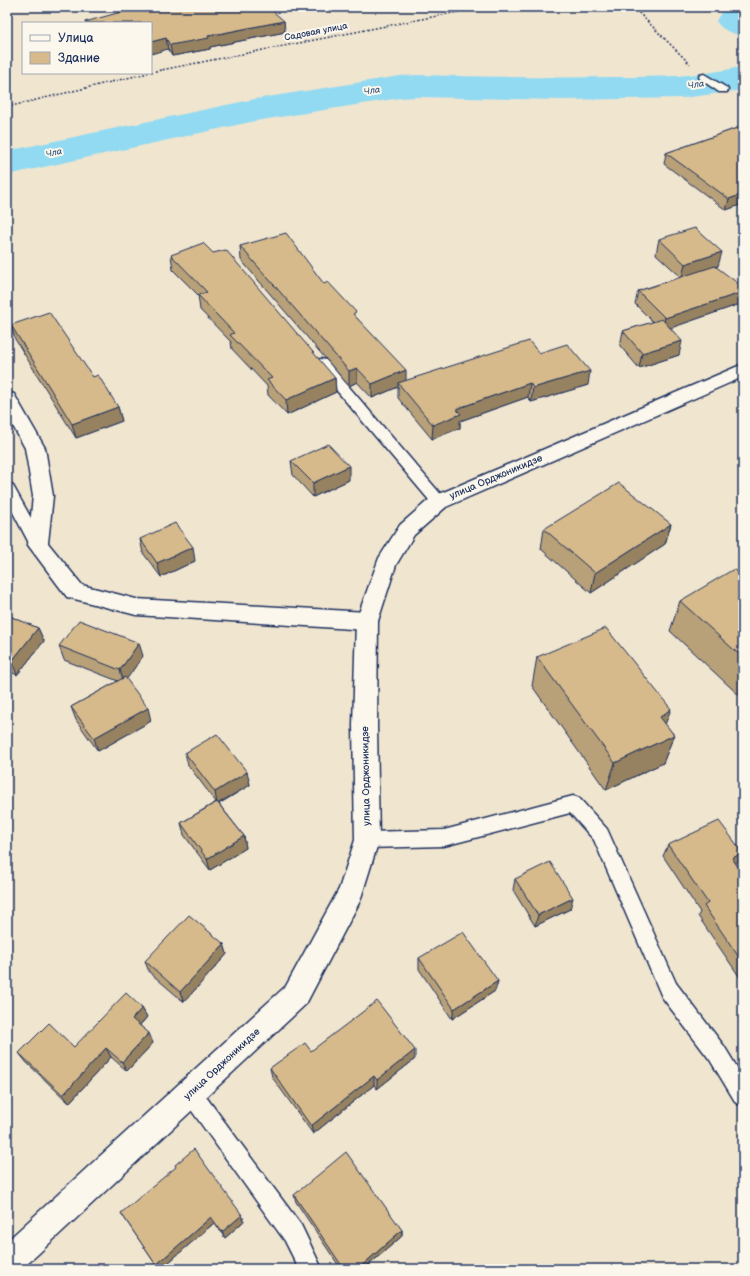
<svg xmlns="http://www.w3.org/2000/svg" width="750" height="1276" font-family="'Balsamiq Sans',sans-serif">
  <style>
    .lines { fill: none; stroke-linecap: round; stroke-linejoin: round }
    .river { fill: #91daf2; fill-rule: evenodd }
    .lane-casing { stroke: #1b2f5e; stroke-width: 3 }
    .street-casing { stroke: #1b2f5e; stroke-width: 3 }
    .secondary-casing { stroke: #1b2f5e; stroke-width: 3 }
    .path { stroke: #1b2f5e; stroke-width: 1.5; stroke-dasharray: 2 2; stroke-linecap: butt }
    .lane { fill: #fbf7ec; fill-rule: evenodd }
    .street { fill: #fbf7ec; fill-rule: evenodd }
    .secondary { fill: #fbf7ec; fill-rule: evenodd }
    .wall { fill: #b8a078; stroke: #1b2f5e }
    .shaded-wall { fill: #968261; stroke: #1b2f5e }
    .building { fill: #d6ba8b; stroke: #1b2f5e }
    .labels { text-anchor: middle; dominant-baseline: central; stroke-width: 4; stroke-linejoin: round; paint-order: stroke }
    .far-street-label { font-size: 9px; fill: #1b2f5e; stroke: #fbf7ec }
    .far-water-label { font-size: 9px; font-style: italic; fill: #385a83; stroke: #fbf7ec }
    .street-label { font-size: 10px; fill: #1b2f5e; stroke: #fbf7ec }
  </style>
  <rect width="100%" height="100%" fill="#f0e5cf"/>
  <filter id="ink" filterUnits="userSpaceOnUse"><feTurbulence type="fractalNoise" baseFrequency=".025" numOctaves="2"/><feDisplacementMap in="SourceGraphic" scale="8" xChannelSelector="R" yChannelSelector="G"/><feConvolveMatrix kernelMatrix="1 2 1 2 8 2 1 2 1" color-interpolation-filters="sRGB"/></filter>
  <g filter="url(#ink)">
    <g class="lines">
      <!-- river -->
      <path class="river" d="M743 7V36C731 33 723 31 716 21L722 11Z
        M743 66V89L736 91 683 98 561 100 418 97 400 98 255 121 7 175V151L255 99 400 76 418 75C484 77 550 78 616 77 659 77 701 77 743 66Z"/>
      <!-- lane casing -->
      <g class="lane-casing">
        <path id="lane" d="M704 74 727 88 728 90 727 92H719L700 79 699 77 700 75Z
          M321 359 326 360 444 498 446 502 444 506 439 507 434 506 316 366 314 363 316 360Z
          M7 483 12 484 46 545 43 549 38 551 33 549 30 545 7 501Z
          M573 796 579 798 607 829 676 983 724 1046 743 1077V1106L736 1103 710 1060 662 997 594 840 570 813 444 846 367 848 361 846 358 840 361 834 367 832 444 830Z
          M191 1083 198 1086 301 1225 322 1269H299L285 1241 184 1100 181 1093 184 1086Z"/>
      </g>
      <!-- street casing -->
      <g class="street-casing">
        <path id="street" d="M7 392 14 394 45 448 53 496 48 543 82 585 136 599 367 612 375 615 378 621 375 627 367 630 136 615 67 597 28 545 33 496 25 448 7 415Z"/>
      </g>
      <!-- secondary casing -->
      <g class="secondary-casing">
        <path id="secondary" d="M743 364V377L446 507 414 535 396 565 378 621 377 725 379 840 360 901 306 1004 22 1269H7V1241L286 986 339 889 355 840 353 725 356 621 379 558 400 525 432 497Z"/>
      </g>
      <!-- path -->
      <path class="path" d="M633 7 690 64
        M151 72 483 7
        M7 107 148 73"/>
      <!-- lane -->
      <use href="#lane" class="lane"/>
      <!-- street -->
      <use href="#street" class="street"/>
      <!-- secondary -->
      <use href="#secondary" class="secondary"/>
    </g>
    <!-- wall -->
    <path class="wall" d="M284 21 285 32 210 47V49L172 56 151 23H85V22Z
      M743 126V204L726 210 664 164 666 153Z
      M659 239 718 266 715 267 743 303 670 328 679 355 639 368 620 346 623 331 653 322 635 304 638 291 681 277 656 254Z
      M240 246 324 284 356 317 406 381 539 353 588 385 531 402 528 397 460 421V428L432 439 398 398V387L372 398 357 382 349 386 241 260Z
      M171 255 335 378 336 392 287 415 268 395 267 386 232 349 231 342 200 310 198 295 173 270Z
      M11 325 93 377 118 407 122 421 76 438 15 339Z
      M291 461 349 480 313 497 293 475Z
      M671 524 665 544 591 593 541 549 544 529Z
      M140 539 195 561 161 577 143 553Z
      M743 576V699L670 631 680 601Z
      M7 615 38 628 44 641 17 675 7 670Z
      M59 646 143 656 126 679 151 721 98 751 76 720 71 707 118 681 64 660Z
      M537 657 665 724 674 735 663 763 606 790 532 686Z
      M185 753 247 772 250 785 219 804 244 836 246 848 210 870 184 835 181 823 216 802 188 765Z
      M668 845 736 864 743 874V982L698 916 700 912 663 856Z
      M515 879 570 909 535 926 513 890Z
      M224 944 227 954 184 1002 149 972 145 961Z
      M419 958 498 981 495 991 452 1019 419 969Z
      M142 1008 147 1017 140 1025 153 1043 127 1071 111 1057 69 1103 26 1062 19 1053 74 1047Z
      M415 1059 377 1089 374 1085 313 1134 272 1077 270 1068Z
      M294 1195 402 1230V1236L364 1269H341L296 1202Z
      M121 1213 242 1215 244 1221 225 1238 214 1223 161 1269H159L156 1265Z"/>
    <!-- shaded-wall -->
    <path class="shaded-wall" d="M284 21 285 32 210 47V49L172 56 170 45 208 36Z
      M166 38 168 49 151 54V42Z
      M743 194V204L726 210 729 199Z
      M722 252 718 266 682 278 685 264Z
      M743 292V303L662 331 665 318Z
      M682 341 679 355 639 368 642 353Z
      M357 368V382L349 386V371Z
      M406 370V384L398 383V387L372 398V384Z
      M590 371 588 385 531 402 533 388Z
      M335 378 336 392 287 415 286 400Z
      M530 383 528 397 460 421V428L432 439 433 425 456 409Z
      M118 407 122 421 76 438 72 424Z
      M349 466V480L313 497V483Z
      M671 524 665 544 591 593 595 573Z
      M193 547 195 561 161 577 157 563Z
      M38 628 44 641 17 675 12 661Z
      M139 643 143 656 124 683 120 670Z
      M148 708 151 721 98 751 94 738Z
      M671 709 660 738V717Z
      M674 735 663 763 606 790 615 763Z
      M247 772 250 785 217 804 215 792Z
      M244 836 246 848 210 870 207 859Z
      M743 853 736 864 732 858Z
      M573 898 570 909 535 926 538 915Z
      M224 944 227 954 184 1002 180 992Z
      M498 981 495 991 452 1019 454 1009Z
      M142 1008 147 1017 137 1028 132 1019Z
      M149 1033 153 1043 127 1071 122 1062Z
      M106 1048 111 1057 69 1103 63 1095Z
      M415 1050V1059L377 1089V1080Z
      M374 1076V1085L313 1134 311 1126Z
      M242 1215 244 1221 225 1238 222 1232Z
      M211 1217 214 1223 161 1269H159L156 1265Z
      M402 1230V1236L364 1269H358Z"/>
    <!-- building -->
    <path class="building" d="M139 7H268L284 21 208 36 209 38 170 45 166 38 151 42V23H86L85 22Z
      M743 126V194L729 199 666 153Z
      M695 228 722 252 685 264 659 239Z
      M286 233 324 284 328 282 356 312 353 314 406 370 372 384 357 368 349 371 240 246Z
      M203 243 213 253 226 250 335 378 286 400 267 380 272 378 230 335 234 333 198 295 207 292 171 255Z
      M715 266 743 287V292L665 318 638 291Z
      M49 312 93 377 98 375 118 407 72 424 11 325Z
      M662 319 682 341 642 353 623 331Z
      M529 341 539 353 567 344 590 371 533 388 530 383 456 409 461 414 433 425 398 383Z
      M328 444 349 466 313 483 291 461Z
      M619 483 671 524 595 573 544 529Z
      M175 523 193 547 157 563 140 539Z
      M734 569 743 576V658L680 601Z
      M7 615 38 628 12 661 7 660Z
      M79 620 139 643 120 670 59 646Z
      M606 628 671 709 660 717 674 735 615 763 537 657Z
      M125 677 148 708 94 738 71 707Z
      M217 734 247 772 215 792 185 753Z
      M217 802 244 836 207 859 181 823Z
      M719 821 743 853 732 858 743 874V963L704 906 708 903 668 845Z
      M550 862 573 898 538 915 515 879Z
      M189 915 224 944 180 992 145 961Z
      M463 932 498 981 454 1009 419 958Z
      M126 993 142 1008 132 1019 149 1033 122 1062 106 1048 63 1095 19 1053 49 1023 74 1047Z
      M377 1001 415 1050 377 1080 374 1076 311 1126 270 1068 305 1043 311 1051Z
      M194 1149 242 1215 222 1232 211 1217 156 1265 121 1213 176 1167 175 1165Z
      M346 1152 402 1230 358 1269H344L294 1195Z"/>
  </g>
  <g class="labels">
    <!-- far-street labels -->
    <g class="far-street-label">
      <text transform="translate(316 32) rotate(-11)">Садовая улица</text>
    </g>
    <!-- far-water labels -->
    <g class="far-water-label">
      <text transform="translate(696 85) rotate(-9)">Чла</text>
      <text transform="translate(372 91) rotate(-9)">Чла</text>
      <text transform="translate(54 153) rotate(-12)">Чла</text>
    </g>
    <!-- street labels -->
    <g class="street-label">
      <text transform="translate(496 477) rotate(-23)">улица Орджоникидзе</text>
      <text transform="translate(366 776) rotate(-91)">улица Орджоникидзе</text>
      <text transform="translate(222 1064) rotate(-43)">улица Орджоникидзе</text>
    </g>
  </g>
  <!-- margin -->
  <rect width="750" height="1276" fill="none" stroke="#fbf7ec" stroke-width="24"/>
  <rect x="12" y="12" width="726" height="1252" fill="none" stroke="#1b2f5e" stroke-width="1.5" filter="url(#ink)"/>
  <!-- legend -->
  <rect x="22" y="22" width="130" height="52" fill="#fbf7ec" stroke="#a1a7b3"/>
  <rect x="30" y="35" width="20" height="6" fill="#fbf7ec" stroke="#a1a7b3"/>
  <text x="58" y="42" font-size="12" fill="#1b2f5e">Улица</text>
  <rect x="30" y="52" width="20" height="12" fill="#d6ba8b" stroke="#a1a7b3"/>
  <text x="58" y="62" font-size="12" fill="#1b2f5e">Здание</text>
</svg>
